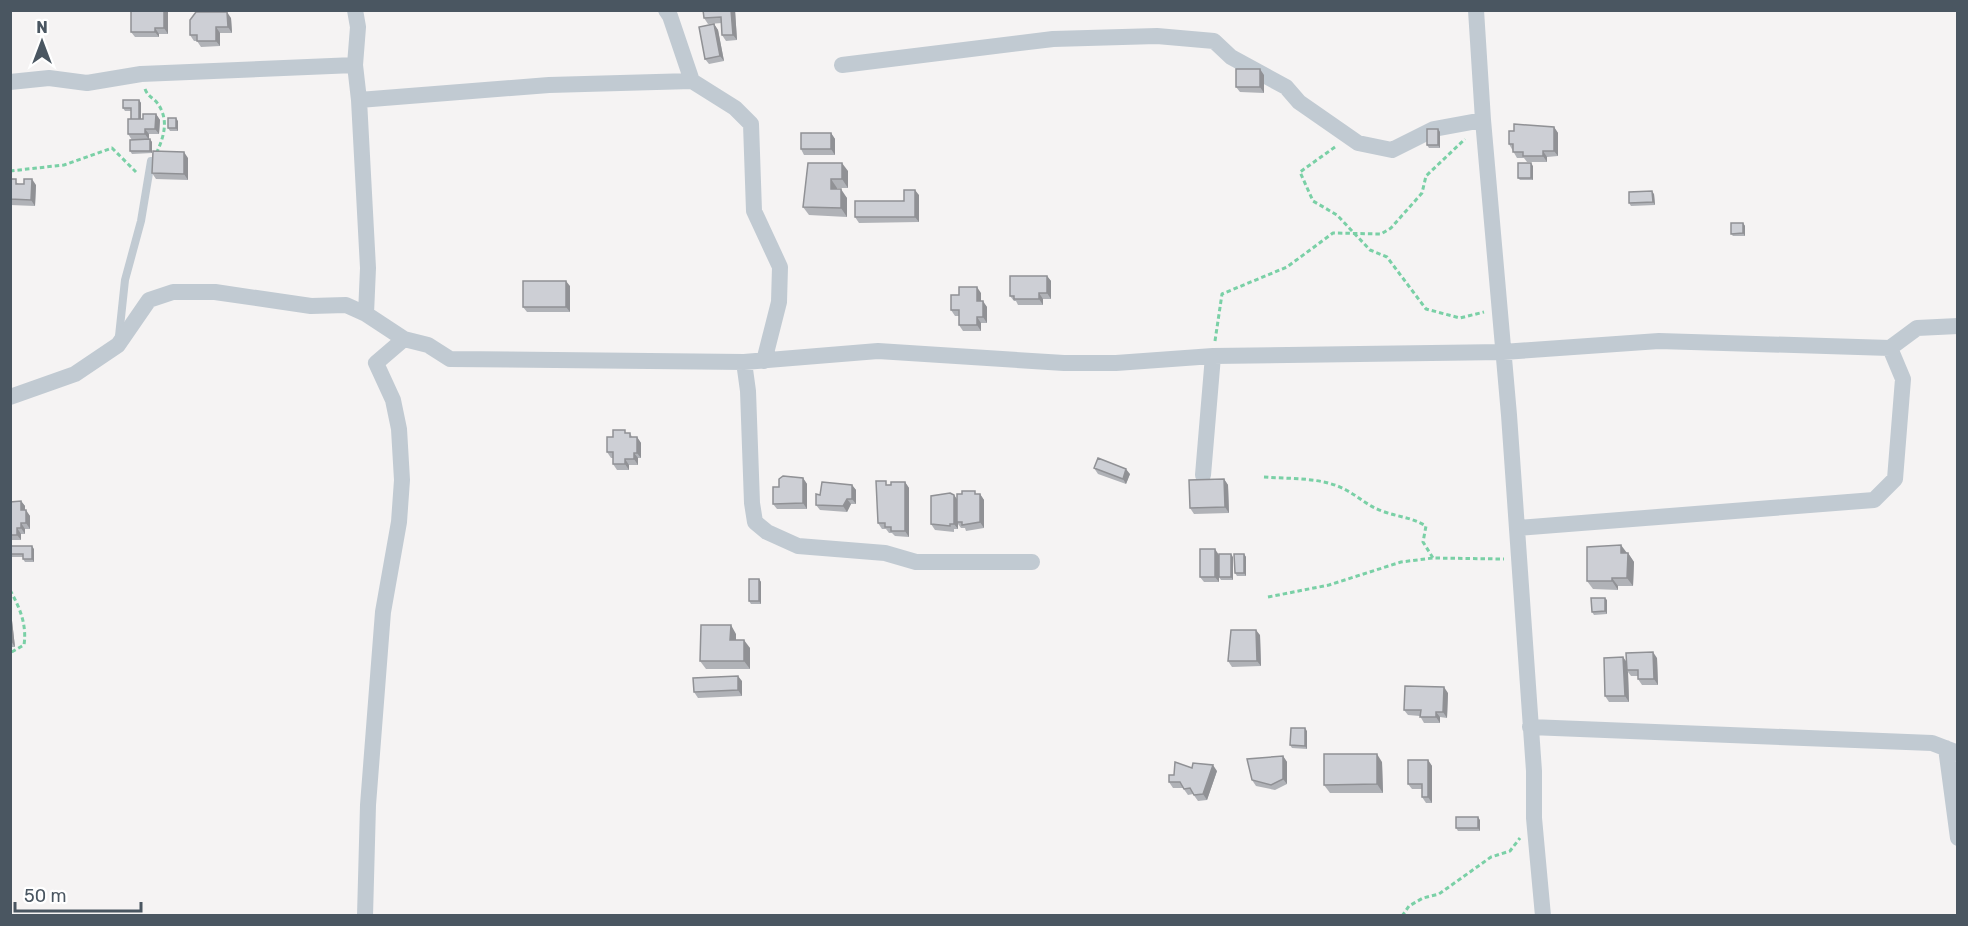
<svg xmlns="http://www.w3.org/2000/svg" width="1968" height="926" font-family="Rubik,sans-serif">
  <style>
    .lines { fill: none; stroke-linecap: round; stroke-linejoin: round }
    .path { stroke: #7ad0a6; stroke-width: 3; stroke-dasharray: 4.5 3; stroke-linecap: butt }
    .service { stroke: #c1cad2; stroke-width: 8 }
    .minor { stroke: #c1cad2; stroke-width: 16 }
    .wall { fill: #b0b2b7 }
    .shaded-wall { fill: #909195 }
    .building { fill: #cdcfd5; stroke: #909195; stroke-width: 1.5 }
  </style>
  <rect width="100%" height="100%" fill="#f5f3f3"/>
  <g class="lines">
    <!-- path -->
    <path class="path" d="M145 89C148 97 154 98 158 104 169 120 164 136 157 152
      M1335 147 1300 172 1313 201 1337 215 1370 250 1387 257 1426 309 1460 318 1484 312
      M10 171 64 165 112 148 136 172
      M1215 341 1222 294 1287 267 1333 233 1381 234 1391 228 1422 193 1426 176 1465 139
      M1264 477C1290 479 1323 477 1346 490 1359 497 1368 506 1382 511 1398 517 1411 517 1426 526L1423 542 1433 558
      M10 590C20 608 27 625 24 645L10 653
      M1268 597 1329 585 1401 562 1433 558 1504 559
      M1402 916 1409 906 1423 898 1439 894 1491 857 1510 851 1520 838"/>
    <!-- service -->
    <path class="service" d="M119 336 125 280 141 221 151 161"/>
    <!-- minor -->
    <path class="minor" d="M355 10 358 27 355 65 359 100 368 268 366 314
      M666 10 670 16 692 81 735 108 751 124 754 211 780 267 779 302 764 361
      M1476 10 1483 120 1509 415 1534 771V818L1543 916
      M842 65 1053 39 1157 36 1214 41 1231 57 1286 87 1299 102 1358 143 1392 150 1434 129 1483 120
      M10 82 49 78 87 83 141 74 355 65
      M359 100 549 85 692 81
      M744 362 748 391 752 503 755 522 767 532 798 546 885 553 916 562H1032
      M10 397 75 374 118 345 149 300 173 292H215L311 306 346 305 366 314 404 339 428 345 450 359 744 362 878 351 1064 363H1116L1213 356 1503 352 1659 341 1890 348 1917 328 1958 326
      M1203 475 1213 356
      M1517 528 1874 500 1895 479 1903 379 1890 348
      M1530 727 1932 743 1958 753
      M1946 748 1958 838
      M365 916 368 805 383 612 399 522 402 480 399 429 393 400 376 363 404 339"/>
  </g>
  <!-- wall -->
  <path class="wall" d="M168 10V34H159V37H135L131 32Z
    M703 10H735L737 40 726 41 722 35V23L708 24 704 18Z
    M231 18 232 33H220V46L201 47 197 41H194L190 35Z
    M714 24 718 30 724 61 709 64 705 59Z
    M1264 75V93L1240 92 1236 87Z
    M139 100 141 103V119L156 114 160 120 159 134H149V139L152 142V153L132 154 130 151 132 140 128 134 131 119V111H125L123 108Z
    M178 121V131H170L168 128Z
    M1554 127 1558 133V156L1547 157V162H1527L1524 158H1517L1509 144Z
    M1438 129 1440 132V148H1429L1427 145Z
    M831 133 835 139V155H804L801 149Z
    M188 158V180L156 179 152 173Z
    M808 163 848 171V188H837V189L847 198V217L809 215 803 207Z
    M1533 166V180H1520L1518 178Z
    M10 179 19 184 36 185 35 206 10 205Z
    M1654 194 1655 205 1631 206 1629 203Z
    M919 195V222L859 223 855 217Z
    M1743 223 1745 226V236H1733L1731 234Z
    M1047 276 1051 281V299H1043V305H1018L1016 301H1014L1010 296Z
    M570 286V312H527L523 307Z
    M981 293V301L987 307V323H981V331H963L959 325V316H955L951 310Z
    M627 433H630L632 437H637L641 443V458H638V465H629V470H617L613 464V458H611L607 452 613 437Z
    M1094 468 1130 474 1126 484 1098 474Z
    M803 478 807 484V509H777L773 504 779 487Z
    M1224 479 1228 485 1229 513 1194 514 1190 508Z
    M905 482 909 488V537L895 536 892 533H889L886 529H882L878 523 888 485Z
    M852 485 856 490V504H851L847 512 820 510 816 505 820 495Z
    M977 494H980L984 500V528L966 531 965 528H961L958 524V529H954V532L935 530 931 524 954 495 957 499Z
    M21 501 25 506V510L30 516V529H25V534H21V540H10V502Z
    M10 546 34 549V562H25L23 559V557H10Z
    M1215 549 1219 582H1204L1200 577Z
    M1628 553 1634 562 1633 586H1618V590L1593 589 1587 581Z
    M1244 554 1246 557V576H1237L1235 573Z
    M1233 557V580H1221L1219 577Z
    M759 579 761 582V604H751L749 601Z
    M1607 600V614L1594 615 1592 612Z
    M10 603 15 647H10Z
    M736 634V640L750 648V669H706L700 661Z
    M1260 635 1261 666 1232 667 1228 661Z
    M1623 657 1626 661 1657 658 1658 685H1642L1638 679V676H1631L1628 672 1629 702H1609L1605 696Z
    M742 681V696L698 698 694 692Z
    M1448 693 1447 718 1440 717V723H1424L1420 716 1408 715 1404 710Z
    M1307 731V749L1292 748 1290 745Z
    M1283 756 1287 762V784L1275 790 1256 786 1252 780Z
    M1428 760 1432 766V803H1426L1422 797V789H1412L1408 784Z
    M1382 762 1383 793H1330L1324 785Z
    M1192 768 1217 771 1207 800 1198 801 1193 794 1188 795 1183 788H1173L1169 782 1174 775Z
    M1480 820V831H1458L1456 828Z"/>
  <!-- shaded-wall -->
  <path class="shaded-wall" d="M164 10H168V34L164 28Z
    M731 10H735L737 40 733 35Z
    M227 12 231 18 232 33 228 27Z
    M714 24 718 30 724 61 720 56Z
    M216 27 220 33V46L216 41Z
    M155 28 159 34V37L155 32Z
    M1260 69 1264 75V93L1260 87Z
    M139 100 141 103V122L139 120Z
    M156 114 160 120 159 134 155 129Z
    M176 118 178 121V131L176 128Z
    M1554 127 1558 133V156L1554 151Z
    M145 129 149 134V140L145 134Z
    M1438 129 1440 132V148L1438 145Z
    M831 133 835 139V155L831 149Z
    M150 139 152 142V153L150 151Z
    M1543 151 1547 157V162L1543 156Z
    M184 152 188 158V180L184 174Z
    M842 163 848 171V188L842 179Z
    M1531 163 1533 166V180L1531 178Z
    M32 179 36 185 35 206 31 200Z
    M831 179 837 188V198L831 189Z
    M841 189 847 198V217L841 208Z
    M915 190 919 195V222L915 217Z
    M1652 191 1654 194 1655 205 1653 202Z
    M1743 223 1745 226V236L1743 233Z
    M1047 276 1051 281V299L1047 293Z
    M566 281 570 286V312L566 307Z
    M977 287 981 293V307L977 301Z
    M1039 293 1043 299V305L1039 299Z
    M983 301 987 307V323L983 317Z
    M977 317 981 323V331L977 325Z
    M637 437 641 443V458L637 453Z
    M634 453 638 458V465L634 459Z
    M625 459 629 465V470L625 464Z
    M1126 469 1130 474 1126 484 1123 479Z
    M803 478 807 484V509L803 503Z
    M1224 479 1228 485 1229 513 1225 507Z
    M905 482 909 488V537L905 531Z
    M852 485 856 490V504L852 499Z
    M980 494 984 500V528L980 522Z
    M954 495 958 501V529L954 524Z
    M847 499 851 504 847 512 843 506Z
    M21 501 25 506V516L21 510Z
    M26 510 30 516V529L26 523Z
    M21 523 25 529V534L21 528Z
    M17 528 21 534V540L17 535Z
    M1621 545 1627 553H1621Z
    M32 546 34 549V562L32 559Z
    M1215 549 1219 555V582L1215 577Z
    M1628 553 1634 562 1633 586 1627 578Z
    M1231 554 1233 557V580L1231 577Z
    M1244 554 1246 557V576L1244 573Z
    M1612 578 1618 586V590L1612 581Z
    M759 579 761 582V604L759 601Z
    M1605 598 1607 600V614L1605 611Z
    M10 603 15 647 11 641Z
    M731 625 736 634V648L730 640Z
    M1256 630 1260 635 1261 666 1257 661Z
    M744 640 750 648V669L744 661Z
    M1653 652 1657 658 1658 685 1654 679Z
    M1623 657 1627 663V670L1628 672 1629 702 1625 696Z
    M738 676 742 681V696L738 690Z
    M1444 687 1448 693 1447 718 1443 712Z
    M1436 712 1440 717V723L1436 717Z
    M1305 728 1307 731V749L1305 746Z
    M1377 754 1382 762 1383 793 1377 784Z
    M1283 756 1287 762V784L1283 779Z
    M1428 760 1432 766V803L1428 797Z
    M1213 765 1217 771 1207 800 1203 794Z
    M1478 817 1480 820V831L1478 828Z"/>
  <!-- building -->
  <path class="building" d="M131 10H164V28H155V32H131Z
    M703 10H731L733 35H722L721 17 704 18Z
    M196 12H227L228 27H216V41H197V35H190V20Z
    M714 24 720 56 705 59 699 27Z
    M1236 69H1260V87H1236Z
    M123 100H139V119H131V108H123Z
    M143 114H156L155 129H145V134H128V119H143Z
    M168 118H176V128H168Z
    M1514 124 1554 127V151H1543V156H1523V152H1513V144H1509V131H1514Z
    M1427 129H1438V145H1427Z
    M801 133H831V149H801Z
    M150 139V151H130V140Z
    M153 151 184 152V174L152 173Z
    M808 163H842V179H831V189H841V208L803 207Z
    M1518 163H1531V178H1518Z
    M10 179H16V184H24V179H32L31 200 10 199Z
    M904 190H915V217H855V201H904Z
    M1652 191 1653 202 1629 203V192Z
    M1731 223H1743V233L1731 234Z
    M1010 276H1047V293H1039V299H1014V296H1010Z
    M523 281H566V307H523Z
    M959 287H977V301H983V317H977V325H959V310H951V295H959Z
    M613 430H625V433H630V437H637V453H634V459H625V464H613V452H607V437H613Z
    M1098 458 1126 469 1123 479 1094 468Z
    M783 476 803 478V503L773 504V487H779V479Z
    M1224 479 1225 507 1190 508 1189 480Z
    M876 481H886V485H891V482H905V531H891V527H885V523H878Z
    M822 482 852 485V499H847L843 506 816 505V494L820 495Z
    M962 491H975V494H980V522L962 525V522H957V494H962Z
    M950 493 954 495V524H950V526L931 524V496Z
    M21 501V510H26V523H21V528H17V535H10V502Z
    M1621 545V553H1628L1627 578H1612V581H1587V547Z
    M10 546H32V559H23V554H10Z
    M1200 549H1215V577H1200Z
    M1219 554H1231V577H1219Z
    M1234 554H1244V573H1235Z
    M749 579H759V601H749Z
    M1591 598H1605V611L1592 612Z
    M701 625H731L730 640H744V661H700Z
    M1231 630H1256L1257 661H1228Z
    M1653 652 1654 679H1638V670H1627L1626 653Z
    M1623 657 1625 696H1605L1604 658Z
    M738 676V690L694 692 693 678Z
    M1405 686 1444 687 1443 712H1436V717H1420L1421 710H1404Z
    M1291 728H1305V746L1290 745Z
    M1324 754H1377V784L1324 785Z
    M1283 756V779L1271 785 1252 780 1247 759Z
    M1408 760H1428V797H1422V784H1408Z
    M1175 762 1192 768 1193 763 1213 765 1203 794 1194 795 1190 788 1184 789 1180 782H1169V775H1174Z
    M1456 817H1478V828H1456Z"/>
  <!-- border -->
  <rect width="1968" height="926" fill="none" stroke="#4a5661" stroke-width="24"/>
  <!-- north arrow -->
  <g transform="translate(42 42)" stroke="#ffffff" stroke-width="4.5" paint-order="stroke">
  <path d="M0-4.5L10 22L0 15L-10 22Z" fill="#4a5661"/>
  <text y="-9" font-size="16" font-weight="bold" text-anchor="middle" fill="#4a5661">N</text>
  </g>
  <!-- scale -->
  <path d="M15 902v9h126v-9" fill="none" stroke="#4a5661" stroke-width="3"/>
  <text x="24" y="902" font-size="18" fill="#4a5661" stroke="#ffffff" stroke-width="4.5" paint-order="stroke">50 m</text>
</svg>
